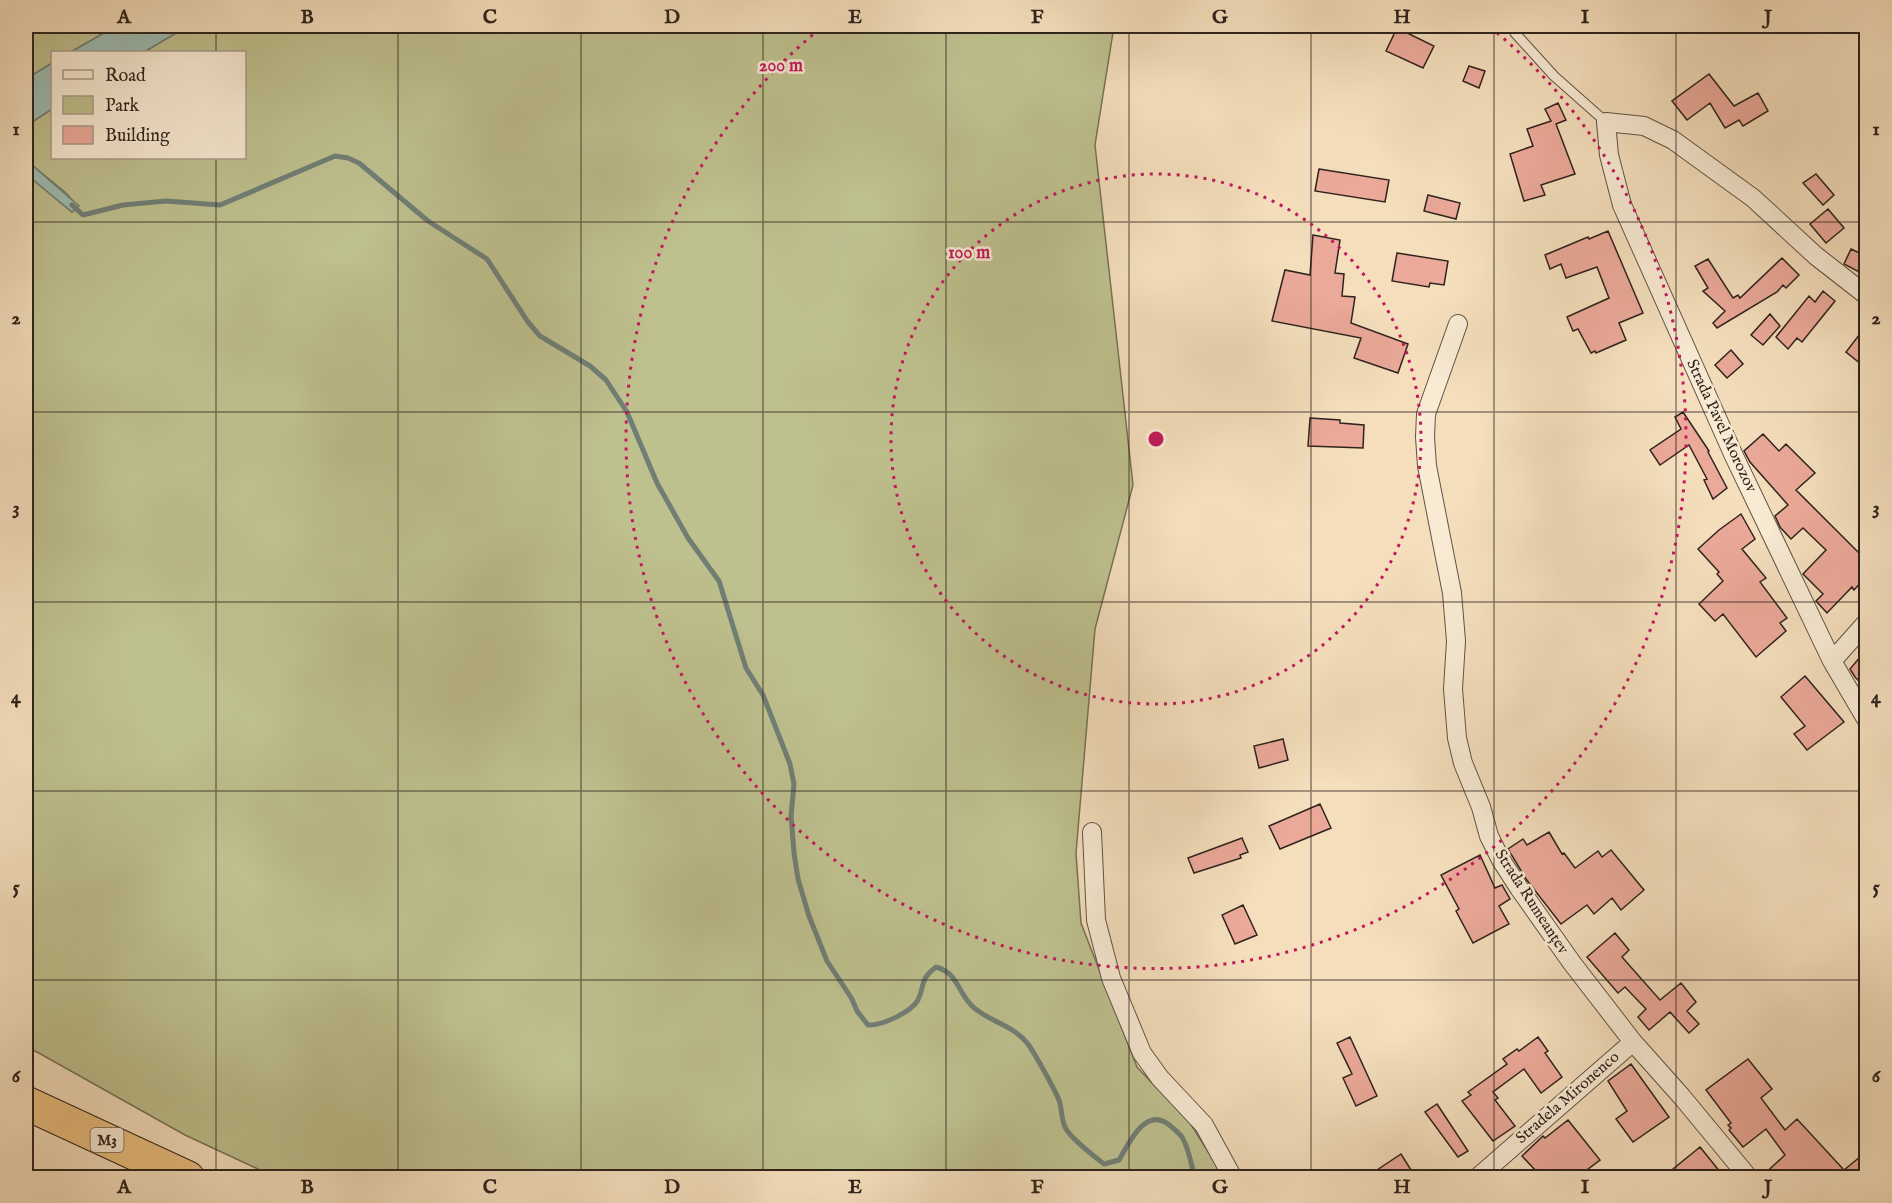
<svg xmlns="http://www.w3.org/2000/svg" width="1892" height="1203" font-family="'IM FELL English',serif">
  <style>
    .green { fill: #bec08e; stroke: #767256; stroke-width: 1.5 }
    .water { fill: #9cbcb2; stroke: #707f76; stroke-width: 1.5 }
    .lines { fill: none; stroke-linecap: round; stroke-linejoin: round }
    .stream { stroke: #707f76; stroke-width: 5 }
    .building { fill: #eba999; stroke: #2f231d; stroke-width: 1.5 }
    .lane-casing { stroke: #605245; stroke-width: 11 }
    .street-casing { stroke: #605245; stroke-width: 20 }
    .highway-casing { stroke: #2f231d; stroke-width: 35 }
    .lane { stroke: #f8ead3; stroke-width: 9 }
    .street { stroke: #f8ead3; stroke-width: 18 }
    .highway { stroke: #eabf7e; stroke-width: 33 }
    .grid { fill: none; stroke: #2f231d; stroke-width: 1.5; stroke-opacity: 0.55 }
    .ring { fill: none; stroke: #c2185b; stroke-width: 3; stroke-dasharray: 3 6 }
    .labels { text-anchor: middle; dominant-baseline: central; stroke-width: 5; stroke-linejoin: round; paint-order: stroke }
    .shield { fill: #f8ead3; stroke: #6b5f54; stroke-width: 1.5 }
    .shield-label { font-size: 15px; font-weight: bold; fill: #2f231d }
    .street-label { font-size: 16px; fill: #2f231d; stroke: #f8ead3 }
    .centre { fill: #c2185b; stroke: #f8ead3; stroke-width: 3 }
    .ring-label { font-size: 18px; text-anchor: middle; font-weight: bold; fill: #c2185b; stroke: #f8ead3; stroke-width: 5; stroke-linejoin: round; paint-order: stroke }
    .neatline { fill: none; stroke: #2f231d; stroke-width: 2 }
    .grid-label { font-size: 20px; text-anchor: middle; font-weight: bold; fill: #2f231d }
  </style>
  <rect width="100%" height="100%" fill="#f4debc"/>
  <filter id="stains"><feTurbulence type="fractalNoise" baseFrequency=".00333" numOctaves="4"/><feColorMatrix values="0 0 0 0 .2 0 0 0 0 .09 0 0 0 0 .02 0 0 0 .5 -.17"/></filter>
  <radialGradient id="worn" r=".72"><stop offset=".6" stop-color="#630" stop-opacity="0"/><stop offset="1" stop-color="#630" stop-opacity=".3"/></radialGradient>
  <!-- green -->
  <path class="green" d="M26 26H116L71 52H52V63L26 79Z
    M188 26H1114L1095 145 1133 485 1095 629 1076 853 1081 923 1137 1067 1190 1123 1224 1177H275L185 1135 37 1052 26 1048V174L72 212 78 207 66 193 26 160V126L52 109V158H244V52H144Z"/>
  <!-- water -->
  <path class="water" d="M116 26H188L144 52H71Z
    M52 63V109L26 126V79Z
    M26 160 79 206 72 212 26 174Z"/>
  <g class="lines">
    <!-- stream -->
    <path class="stream" d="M72 205 83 215 123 205 166 201 220 205 335 156 348 158 359 163 428 221 487 259 528 322 540 336 590 366 606 380 627 412 657 483 688 538 719 581 746 668 763 695 790 764 794 784 791 816 794 853 798 879 809 916 827 961 852 999 857 1011 868 1025C882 1026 911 1012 918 1000 925 986 919 980 936 967 958 973 957 991 972 1006 989 1022 1012 1024 1028 1044 1035 1054 1054 1088 1059 1100 1062 1108 1061 1118 1065 1127 1069 1137 1095 1157 1104 1164L1119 1160C1129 1143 1145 1107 1168 1124 1173 1128 1179 1133 1182 1137 1189 1148 1191 1165 1195 1178"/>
  </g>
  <!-- building -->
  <path class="building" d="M1397 28 1434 46 1423 68 1386 51Z
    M1469 66 1485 71 1479 88 1463 81Z
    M1709 74 1734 106 1758 93 1768 111 1743 126 1739 120 1725 128 1710 103 1687 120 1672 101Z
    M1558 103 1566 120 1556 124 1575 174 1541 185 1545 195 1524 201 1510 154 1533 146 1527 129 1551 121 1545 109Z
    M1319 169 1389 180 1385 202 1315 191Z
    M1816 174 1834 195 1823 205 1803 183Z
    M1428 195 1460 203 1456 219 1424 211Z
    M1828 209 1844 228 1826 243 1810 224Z
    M1608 231 1643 313 1619 323 1626 340 1596 353 1595 351 1591 353 1578 329 1573 331 1567 317 1609 298 1597 267 1566 278 1561 264 1550 269 1545 255 1588 237 1589 239Z
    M1313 235 1340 240 1335 273 1344 274 1342 296 1355 297 1351 323 1408 344 1398 373 1354 358 1361 338 1272 321 1285 270 1310 275Z
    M1851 249 1866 256V266L1863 274 1844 264Z
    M1397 253 1448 261 1444 285 1430 283 1429 287 1392 281Z
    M1782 258 1799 275 1786 288 1783 285 1777 292 1717 328 1713 323 1725 311 1703 291 1708 288 1695 266 1708 259 1733 298 1738 295 1740 298Z
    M1823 291 1835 301 1802 342 1797 338 1788 349 1776 337 1809 296 1815 302Z
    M1770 314 1780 326 1763 345 1751 335Z
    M1866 326V368L1846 352Z
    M1731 350 1743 364 1727 378 1715 365Z
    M1683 412 1709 451 1708 452 1727 488 1713 499 1704 480 1707 479 1689 445 1660 465 1650 450 1681 429 1675 417Z
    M1310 418 1340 420V423L1364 425 1363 448 1308 446Z
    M1763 434 1779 451 1786 444 1815 473 1796 490 1858 552 1859 551 1866 558V577L1854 590 1852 587 1827 613 1816 601 1823 594 1803 574 1826 550 1803 528 1791 539 1780 527 1775 516 1788 505 1750 462 1744 451Z
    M1741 514 1755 539 1742 549 1766 578 1760 582 1787 618 1780 623 1786 631 1756 657 1723 614 1715 621 1699 604 1723 581 1717 574 1719 572 1698 549 1719 530Z
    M1866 650V675L1860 682 1855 677 1850 669Z
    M1805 676 1844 722 1807 750 1794 734 1805 726 1781 697Z
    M1283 739 1288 760 1259 768 1254 746Z
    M1320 804 1331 828 1280 849 1269 826Z
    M1549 832 1562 854 1564 853 1575 868 1598 851 1602 857 1611 850 1644 890 1621 910 1612 898 1594 914 1587 905 1561 924 1526 879 1508 849 1523 839 1527 845Z
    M1242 838 1248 852 1240 855 1241 858 1194 873 1188 858Z
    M1480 855 1495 888 1502 885 1510 899 1499 906 1509 924 1473 943 1456 911 1459 909 1441 875Z
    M1243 905 1257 935 1235 944 1222 915Z
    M1615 933 1629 950 1622 957 1660 1000 1681 983 1696 1002 1687 1011 1699 1024 1689 1033 1670 1012 1649 1030 1638 1017 1646 1009 1625 987 1618 993 1587 957Z
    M1350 1037 1377 1096 1356 1106 1343 1078 1352 1074 1337 1043Z
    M1538 1037 1548 1051 1545 1053 1562 1077 1541 1093 1524 1069 1493 1092 1498 1098 1495 1100 1515 1126 1493 1141 1462 1101 1471 1095 1468 1092 1507 1064 1503 1059 1517 1049 1519 1051Z
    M1748 1059 1772 1089 1761 1098 1785 1130 1797 1119 1844 1170 1866 1152V1178H1760L1785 1155 1766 1129 1743 1147 1729 1130 1731 1128 1728 1125 1731 1123 1706 1090Z
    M1631 1064 1669 1117 1633 1142 1616 1119 1627 1111 1608 1081Z
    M1437 1104 1468 1151 1458 1157 1425 1112Z
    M1568 1120 1600 1160 1576 1178H1529L1536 1171 1522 1156 1543 1136 1545 1138Z
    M1700 1147 1725 1178H1662Z
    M1401 1154 1416 1178H1365Z"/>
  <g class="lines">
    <!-- lane casing -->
    <g class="lane-casing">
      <path id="lane" d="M1515 33 1554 76 1606 122"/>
    </g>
    <!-- street casing -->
    <g class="street-casing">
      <path id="street" d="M1866 295 1816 256 1753 198 1673 140 1644 126 1606 122 1609 155 1622 205 1734 456 1832 661 1866 719
        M1458 324 1426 414 1425 437 1427 466 1452 593 1456 641 1453 689 1457 738 1463 763 1481 807 1489 836 1501 860 1519 888 1572 963 1633 1042 1682 1097 1749 1178
        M1832 661 1866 623
        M1092 832 1096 920 1111 978 1142 1053 1160 1078 1204 1125 1233 1178
        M1477 1178 1633 1042"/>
    </g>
    <!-- highway casing -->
    <g class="highway-casing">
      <path id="highway" d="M26 1103 188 1178"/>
    </g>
    <!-- lane -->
    <use href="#lane" class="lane"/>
    <!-- street -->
    <use href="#street" class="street"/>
    <!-- highway -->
    <use href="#highway" class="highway"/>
  </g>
  <!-- grid -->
  <path class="grid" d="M216 26V52M398 26V1178M581 26V1178M763 26V1178M946 26V1178M1129 26V1178M1311 26V1178M1494 26V1178M1676 26V1178M216 158V1178M26 222H1866M26 412H1866M26 602H1866M26 791H1866M26 980H1866"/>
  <!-- distance rings -->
  <g class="ring">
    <circle cx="1156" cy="439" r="265"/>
    <path d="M1490 27A530 530 0 1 1 822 27"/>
  </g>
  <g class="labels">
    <!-- shield labels -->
    <rect class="shield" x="90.5" y="1128" width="33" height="24" rx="4.5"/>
    <g class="shield-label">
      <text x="107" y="1140">M3</text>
    </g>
    <!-- street labels -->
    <g class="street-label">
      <text transform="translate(1721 426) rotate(65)">Strada Pavel Morozov</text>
      <text transform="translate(1531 902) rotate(57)">Strada Rumeanțev</text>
      <text transform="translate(1568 1098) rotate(-41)">Stradela Mironenco</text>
    </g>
  </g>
  <circle cx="1156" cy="439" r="9" class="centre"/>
  <g class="ring-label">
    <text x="781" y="71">200 m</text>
    <text x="969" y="258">100 m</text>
  </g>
  <!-- margin -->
  <rect width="1892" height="1203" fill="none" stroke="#f4debc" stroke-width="66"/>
  <!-- legend -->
  <rect x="51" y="51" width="195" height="108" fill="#f8ead3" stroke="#a89a8a" stroke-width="1.5"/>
  <rect x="63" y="70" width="30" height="9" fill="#f8ead3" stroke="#a89a8a" stroke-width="1.5"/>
  <text x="105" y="81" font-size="18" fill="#2f231d">Road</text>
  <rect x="63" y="96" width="30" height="18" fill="#bec08e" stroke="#a89a8a" stroke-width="1.5"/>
  <text x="105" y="111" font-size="18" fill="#2f231d">Park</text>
  <rect x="63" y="126" width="30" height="18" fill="#eba999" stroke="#a89a8a" stroke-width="1.5"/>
  <text x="105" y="141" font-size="18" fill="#2f231d">Building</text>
  <rect x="33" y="33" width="1826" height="1137" class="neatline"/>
  <g class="grid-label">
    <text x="124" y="23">A</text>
    <text x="307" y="23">B</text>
    <text x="490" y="23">C</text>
    <text x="672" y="23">D</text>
    <text x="855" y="23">E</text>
    <text x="1037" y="23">F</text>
    <text x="1220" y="23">G</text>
    <text x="1402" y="23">H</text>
    <text x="1585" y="23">I</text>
    <text x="1768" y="23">J</text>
    <text x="16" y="135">1</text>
    <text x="1876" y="135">1</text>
    <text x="16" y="324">2</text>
    <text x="1876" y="324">2</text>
    <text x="16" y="514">3</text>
    <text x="1876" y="514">3</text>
    <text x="16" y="703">4</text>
    <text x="1876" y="703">4</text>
    <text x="16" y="893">5</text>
    <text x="1876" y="893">5</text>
    <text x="16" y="1082">6</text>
    <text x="1876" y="1082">6</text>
    <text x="124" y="1193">A</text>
    <text x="307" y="1193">B</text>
    <text x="490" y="1193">C</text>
    <text x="672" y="1193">D</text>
    <text x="855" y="1193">E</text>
    <text x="1037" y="1193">F</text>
    <text x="1220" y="1193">G</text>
    <text x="1402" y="1193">H</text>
    <text x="1585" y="1193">I</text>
    <text x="1768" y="1193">J</text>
  </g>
  <rect width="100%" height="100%" filter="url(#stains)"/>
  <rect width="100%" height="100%" fill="url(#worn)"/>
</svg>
